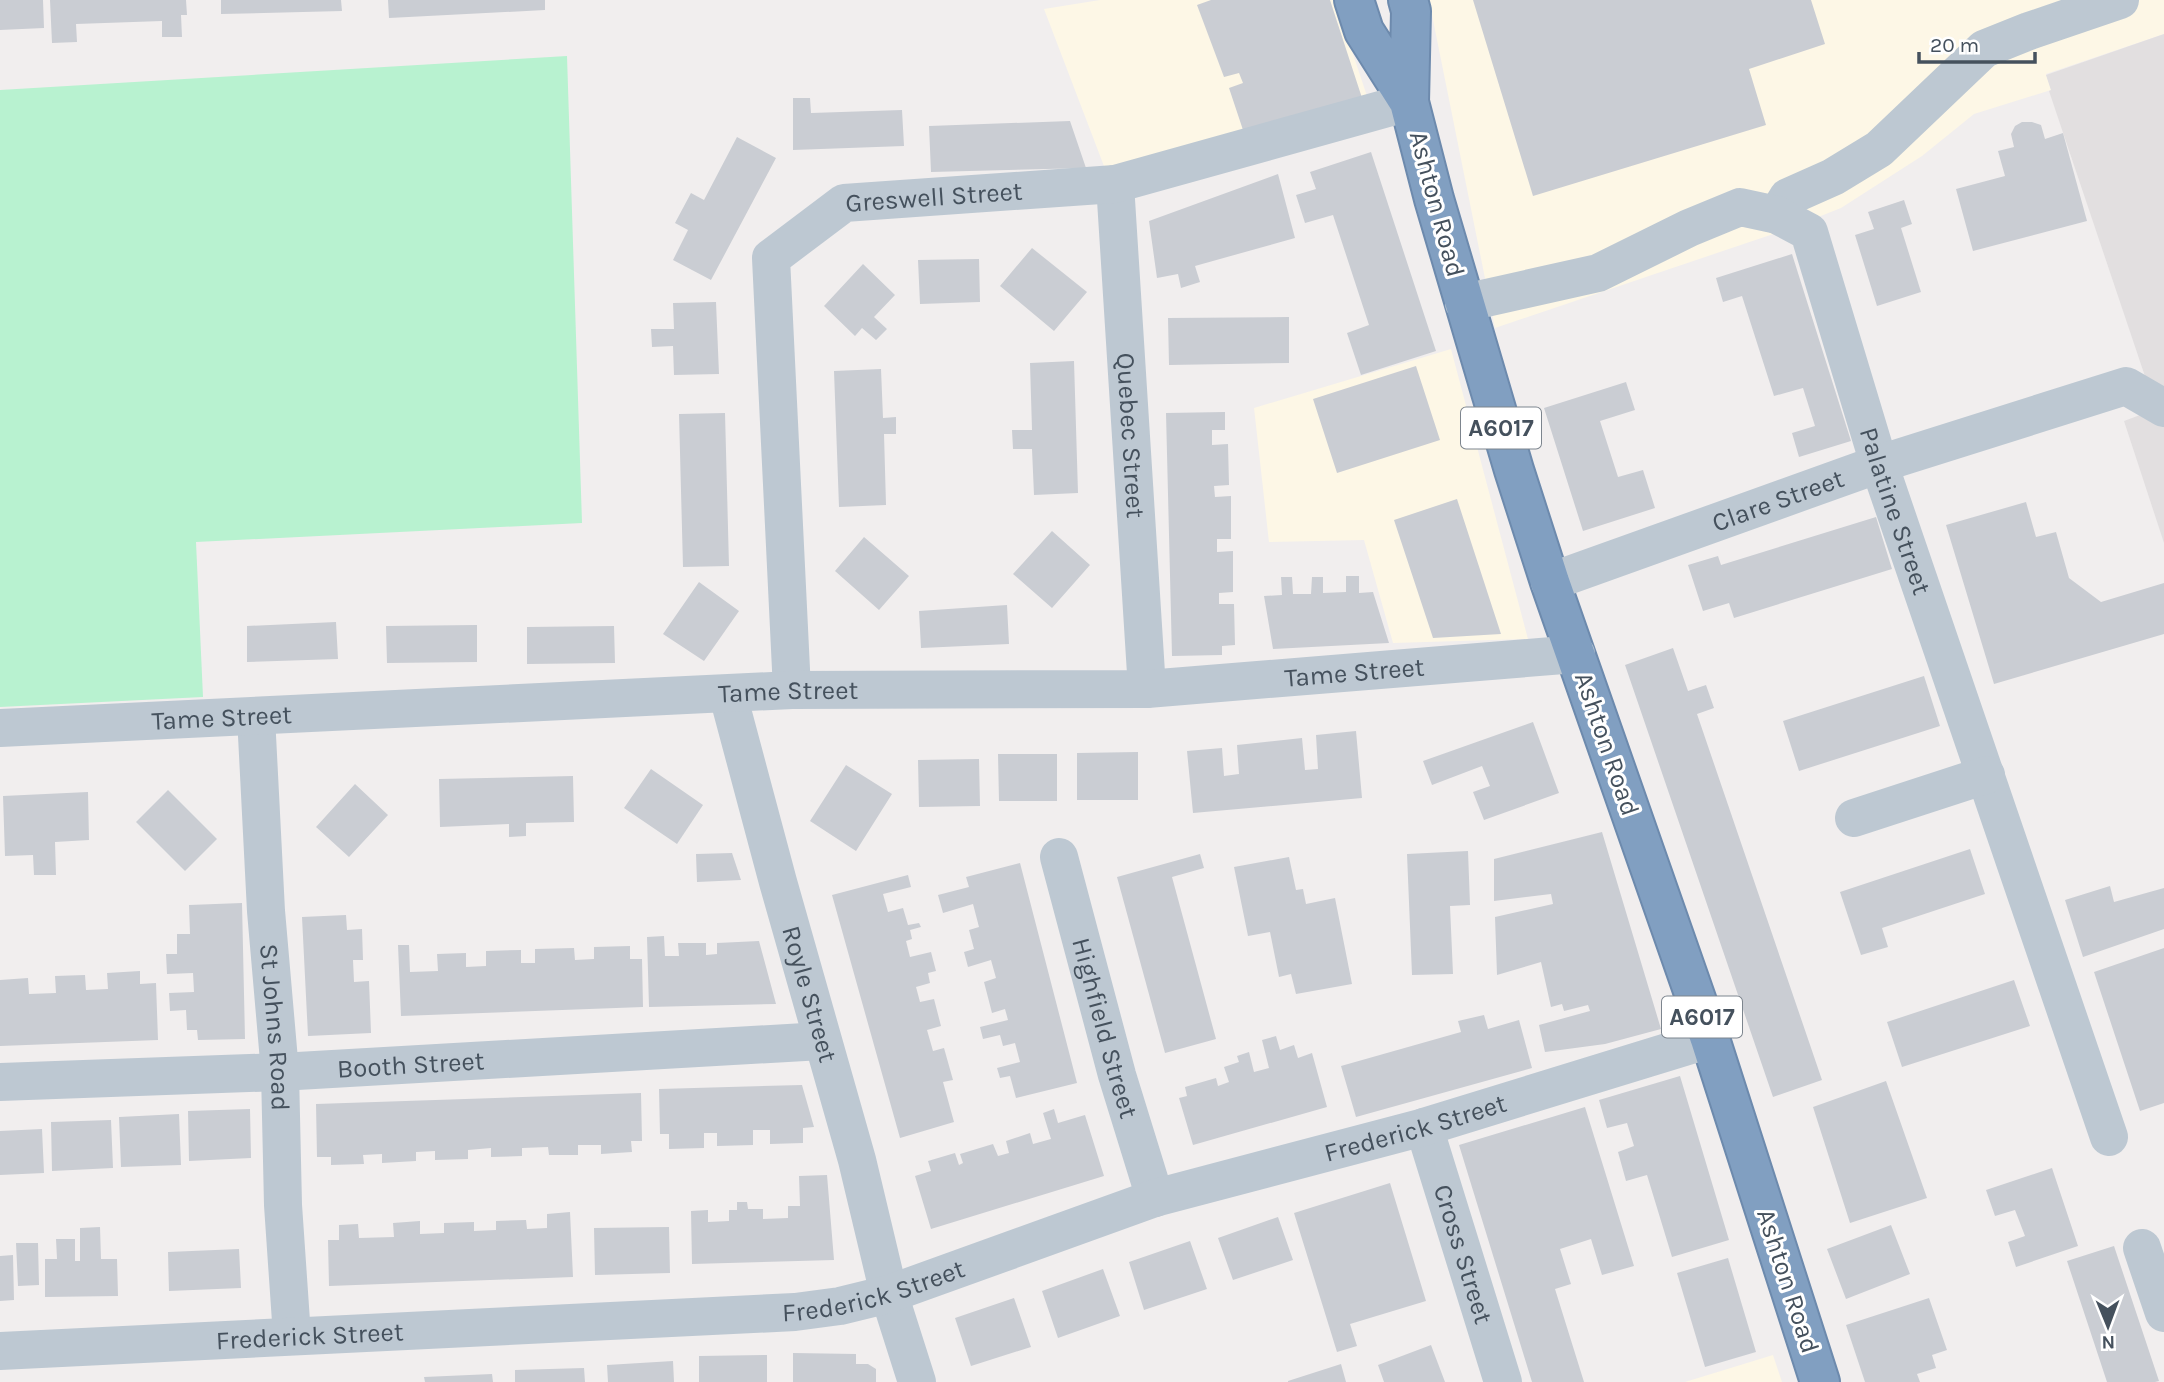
<svg xmlns="http://www.w3.org/2000/svg" width="2164" height="1382" font-family="Karla,sans-serif">
  <style>
    .commercial { fill: #fdf7e6 }
    .education { fill: #e2dfe0 }
    .green { fill: #b8f2d0 }
    .building { fill: #cacdd3 }
    .lines { fill: none; stroke-linecap: round; stroke-linejoin: round }
    .highway-casing { stroke: #6d8aad; stroke-width: 42 }
    .minor { stroke: #bdc8d2; stroke-width: 38 }
    .highway { stroke: #819fc1; stroke-width: 38 }
    .labels { text-anchor: middle; dominant-baseline: central; stroke-width: 6; stroke-linejoin: round; paint-order: stroke }
    .shield { fill: #fff; stroke: #7d858e; stroke-width: 2 }
    .shield-label { font-size: 24px; font-weight: bold; fill: #45515d }
    .street-label { font-size: 26px; fill: #45515d; stroke: #fff }
  </style>
  <rect width="100%" height="100%" fill="#f1eeee"/>
  <!-- commercial -->
  <path class="commercial" d="M1100 0H1335L1369 102 1107 174 1044 9Z
    M1429 0H2164V34L2046 74 2051 90 1974 114 1922 156 1841 208 1788 229 1495 328Z
    M1451 349 1528 639 1393 643 1364 540 1269 542 1254 408Z
    M1773 1355 1782 1382H1685Z"/>
  <!-- education -->
  <path class="education" d="M2164 34V543L2124 421 2156 409 2049 91 2051 90 2046 75Z"/>
  <!-- green -->
  <path class="green" d="M567 56 582 523 196 542 203 697 0 707V90Z"/>
  <!-- building -->
  <path class="building" d="M0 0H43L44 28 0 30Z
    M50 0H186L187 15H181L182 37H162V21L76 24 77 42 52 43Z
    M221 0H341L342 11 221 14Z
    M388 0H545V10L389 18Z
    M1211 0H1330L1363 101 1246 139 1229 88 1243 83 1239 73 1224 77 1197 5Z
    M1473 0H1811L1825 44 1749 69 1766 125 1533 196Z
    M793 98H810L811 113 902 110 904 146 793 150Z
    M1070 121 1086 168 931 172 929 126Z
    M2022 122H2032L2041 125 2045 139 2063 133 2087 221 1973 251 1956 189 2005 176 1998 151 2014 147 2011 134 2015 126Z
    M737 137 776 158 711 280 673 260 688 230 675 223 691 193 704 200Z
    M1371 152 1436 351 1361 375 1347 333 1369 325 1333 215 1305 223 1296 195 1316 189 1310 172Z
    M1278 174 1295 238 1195 266 1200 282 1181 288 1178 274 1157 278 1149 221Z
    M1904 200 1912 224 1901 228 1921 292 1877 306 1855 235 1874 229 1868 212Z
    M1032 248 1087 292 1054 331 1000 286Z
    M1792 254 1851 441 1799 457 1792 433 1815 426 1803 388 1774 396 1742 296 1723 302 1716 278Z
    M979 259 980 302 920 304 918 260Z
    M863 264 895 295 874 317 887 329 876 340 862 328 855 336 824 306Z
    M716 302 719 374 674 375 673 346 652 347 651 329H674L673 303Z
    M1289 317V363L1169 365 1168 318Z
    M1074 361 1078 493 1034 495 1032 449H1013L1012 430H1032L1030 363Z
    M1416 366 1440 440 1337 473 1313 399Z
    M881 369 883 418 896 417V434H884L886 505 839 507 834 371Z
    M1626 382 1635 410 1600 421 1618 477 1643 470 1655 508 1583 531 1544 408Z
    M1225 412V430H1212V445L1228 444 1229 485 1214 486 1215 497 1231 496V539H1217V552L1233 551V592L1219 593V604H1234L1235 645 1222 646V655L1172 656 1166 413Z
    M725 413 729 566 683 567 679 414Z
    M1457 499 1501 634 1433 638 1394 520Z
    M2026 502 2036 537 2056 532 2069 578 2101 602 2164 583V634L1994 684 1946 525Z
    M1876 517 1892 569 1734 618 1729 603 1703 611 1688 565 1718 556 1721 565Z
    M1052 531 1090 565 1052 608 1013 574Z
    M864 537 909 576 879 610 835 571Z
    M1346 576H1359V593L1373 592 1389 643 1273 649 1264 596 1282 595 1281 577H1292L1293 594H1311L1312 577H1323V593L1346 592Z
    M699 582 739 611 704 661 663 634Z
    M1007 605 1009 644 921 648 919 611Z
    M336 622 338 659 247 662V626Z
    M477 625V662L387 663 386 626Z
    M614 626 615 663 527 664V627Z
    M1673 648 1688 691 1706 685 1714 708 1697 714 1822 1080 1773 1097 1625 665Z
    M1924 676 1940 726 1799 771 1783 721Z
    M1533 722 1559 793 1484 820 1473 792 1490 786 1482 766 1432 785 1423 761Z
    M1356 731 1362 798 1193 813 1187 751 1222 748 1224 776 1239 774 1237 745 1302 738 1305 770 1318 769 1316 735Z
    M1138 752V800H1077V753Z
    M998 754H1057V801H999Z
    M979 759 980 806 919 807 918 760Z
    M846 765 892 794 856 851 810 821Z
    M651 769 703 805 677 844 624 808Z
    M573 776 574 822 526 823V836L509 837V824L440 827 439 779Z
    M355 784 388 815 349 857 316 827Z
    M168 790 217 839 185 871 136 822Z
    M88 792 89 840 55 842 56 875H34L33 855 5 856 3 796Z
    M1602 832 1661 1029 1605 1044 1545 1052 1539 1025 1590 1011 1588 1005 1564 1011 1562 1004 1551 1007 1541 962 1497 975 1495 917 1553 904 1551 894 1494 901V859Z
    M1970 849 1985 894 1882 928 1888 947 1861 955 1840 892Z
    M1468 851 1470 905 1450 906 1453 974 1412 975 1407 854Z
    M732 853 741 880 697 882 696 854Z
    M1200 854 1204 868 1172 877 1216 1039 1165 1053 1117 877Z
    M1289 857 1296 890 1303 889 1306 904 1335 898 1352 984 1296 994 1291 974 1279 977 1270 932 1248 936 1234 867Z
    M1020 863 1077 1083 1016 1098 1010 1076 1000 1078 997 1068 1020 1062 1015 1043 1003 1046 1000 1035 983 1039 980 1027 1008 1020 1005 1009 992 1013 984 982 996 978 991 960 968 967 964 952 974 949 969 930 979 927 973 904 943 913 938 895 969 887 966 877Z
    M908 875 911 887 883 894 888 912 903 908 908 925 919 923 921 927 910 930 912 939 906 941 910 957 931 952 936 971 928 973 930 983 916 987 920 1002 934 999 941 1026 927 1030 933 1051 944 1048 953 1080 943 1082 954 1122 900 1138 832 895Z
    M2110 886 2114 902 2164 888V929L2083 957 2065 900Z
    M242 903 245 1039 198 1040 197 1030H187L186 1010 170 1011 169 993 194 992 193 973 167 974 166 954H177V934H190L189 905Z
    M346 915 347 930 362 929 363 960H353L354 982 369 981 371 1033 308 1036 302 917Z
    M664 936 665 956H679L678 943H706V955L717 954V943L759 941 776 1004 649 1007 647 937Z
    M398 945H409L410 972 438 971 437 954 466 953V967L486 966V951L521 950V963H535V949L574 948 575 960 594 959V947L630 946V959H642L643 1007 401 1016Z
    M2164 948V1103L2140 1111 2094 972Z
    M140 971V984L156 983 158 1040 0 1046V980L28 978 29 994 56 993 55 976 85 975 86 990 108 989 107 973Z
    M2014 980 2030 1026 1902 1067 1887 1022Z
    M1484 1015 1488 1029 1519 1020 1532 1068 1356 1117 1341 1066 1461 1032 1458 1021Z
    M1276 1036 1280 1050 1294 1045 1298 1058 1312 1053 1327 1107 1193 1145 1179 1098 1187 1096 1185 1087 1216 1078 1218 1086 1229 1082 1224 1067 1239 1062 1237 1056 1249 1052 1254 1072 1269 1068 1262 1040Z
    M1680 1076 1729 1240 1672 1257 1647 1175 1626 1181 1618 1152 1634 1146 1627 1123 1607 1128 1599 1100Z
    M1886 1081 1927 1198 1850 1223 1813 1107Z
    M802 1085 814 1127 803 1128V1143L770 1144V1130H753V1145L717 1146V1133H704V1148L669 1149V1134H660L659 1089Z
    M641 1093 642 1141H631L632 1152 601 1154V1145H578V1155H549L548 1147 522 1148V1156L491 1157V1148L468 1150V1159L435 1160V1151L416 1152V1161L382 1163V1154L363 1155 364 1164 331 1165V1157H317L316 1104Z
    M1585 1107 1634 1266 1602 1275 1591 1239 1560 1249 1571 1284 1555 1289 1584 1382H1532L1459 1145Z
    M250 1109 251 1158 189 1161 188 1111Z
    M1054 1109 1058 1123 1085 1115 1104 1176 931 1229 915 1176 931 1171 928 1161 955 1153 959 1165 963 1163 960 1154 993 1144 998 1156 1009 1153 1006 1141 1030 1133 1033 1144 1051 1139 1043 1113Z
    M179 1114 181 1165 121 1167 119 1117Z
    M111 1120 113 1168 52 1171 51 1122Z
    M42 1129 44 1173 0 1175V1131Z
    M2052 1168 2078 1246 2016 1267 2008 1242 2025 1236 2015 1210 1995 1216 1986 1190Z
    M827 1175 834 1260 692 1264 691 1211 708 1210V1222L729 1221V1210H737V1202H747L748 1209H763V1219L788 1218V1206H800L799 1176Z
    M1390 1183 1426 1301 1350 1324 1357 1346 1337 1352 1294 1213Z
    M570 1212 573 1277 329 1286 328 1240H339V1225L358 1224 359 1238 394 1237 393 1223 420 1221V1234L444 1233V1223L474 1222V1231L496 1230V1221L526 1220 527 1229 547 1228V1214Z
    M1278 1217 1293 1260 1233 1280 1218 1238Z
    M1891 1225 1910 1274 1846 1299 1827 1249Z
    M100 1227 101 1259H117L118 1296 45 1297V1259H57L56 1239H75V1261H80V1228Z
    M669 1227 670 1273 595 1275 594 1228Z
    M1190 1241 1207 1289 1144 1310 1129 1262Z
    M16 1243H38L39 1285 18 1286Z
    M2114 1246 2159 1381 2155 1382H2107L2067 1261Z
    M239 1249 241 1288 169 1291 168 1252Z
    M13 1255 14 1300 0 1301V1256Z
    M1728 1258 1756 1352 1705 1367 1677 1273Z
    M1103 1269 1120 1316 1058 1338 1042 1291Z
    M1014 1298 1031 1347 971 1366 955 1318Z
    M1929 1298 1947 1350 1932 1355 1936 1368 1917 1374 1920 1382H1865L1846 1325Z
    M1431 1345 1445 1382H1384L1378 1365Z
    M793 1353 856 1354V1364H868L876 1369V1382H793Z
    M767 1355V1382H699V1356Z
    M673 1361 674 1382H608L607 1365Z
    M1341 1364 1346 1382H1288V1381Z
    M584 1368 585 1382H515V1370Z
    M492 1374 493 1382H425L424 1377Z"/>
  <g class="lines">
    <!-- highway casing -->
    <g class="highway-casing">
      <path id="highway" d="M1354 0 1364 31 1409 102
        M1408 0 1411 11 1409 102 1434 199 1514 470 1550 582 1710 1039 1820 1382"/>
    </g>
    <!-- minor -->
    <g class="minor">
      <path id="s1" d="M1115 184 1147 689"/>
      <path d="M1777 215 1788 197 1833 177 1879 149 1984 49 2029 31 2120 0"/>
      <path id="s2" d="M1464 303 1598 273 1689 228 1740 207 1777 215 1809 232 1879 464 2109 1137"/>
      <path id="s3" d="M1550 582 1879 464 2126 386 2164 408"/>
      <path id="s4" d="M792 690 771 258 844 203 1115 184 1409 102"/>
      <path id="s5" d="M728 695 778 882 857 1160 889 1294 917 1382"/>
      <path id="s6" d="M256 716 266 911 280 1072 283 1205 292 1336"/>
      <path id="s7" d="M0 728 792 690 1147 689 1576 654"/>
      <path d="M1854 818 1986 775"/>
      <path id="s8" d="M1059 857 1117 1075 1155 1198"/>
      <path id="s9" d="M0 1082 280 1072 822 1041"/>
      <path id="s10" d="M1424 1127 1503 1382"/>
      <path d="M2142 1248 2164 1313"/>
      <path id="s11" d="M0 1351 795 1312 840 1306 889 1294 1155 1198 1424 1127 1710 1039"/>
    </g>
    <!-- highway -->
    <use href="#highway" class="highway"/>
  </g>
  <g class="labels">
    <!-- shield labels -->
    <g class="shield">
      <rect x="1461" y="407.5" width="80" height="41" rx="5"/>
      <rect x="1662" y="996.5" width="80" height="41" rx="5"/>
    </g>
    <g class="shield-label">
      <text x="1501" y="428">A6017</text>
      <text x="1702" y="1017">A6017</text>
    </g>
    <!-- street labels -->
    <g class="street-label">
      <text stroke="none"><textPath href="#s4" startOffset="614">Greswell Street</textPath></text>
      <text transform="translate(1437 204) rotate(75)">Ashton Road</text>
      <text stroke="none"><textPath href="#s1" startOffset="252">Quebec Street</textPath></text>
      <text stroke="none"><textPath href="#s3" startOffset="242">Clare Street</textPath></text>
      <text stroke="none"><textPath href="#s2" startOffset="660">Palatine Street</textPath></text>
      <text stroke="none"><textPath href="#s7" startOffset="1356">Tame Street</textPath></text>
      <text stroke="none"><textPath href="#s7" startOffset="789">Tame Street</textPath></text>
      <text stroke="none"><textPath href="#s7" startOffset="222">Tame Street</textPath></text>
      <text transform="translate(1607 744) rotate(71)">Ashton Road</text>
      <text stroke="none"><textPath href="#s5" startOffset="310">Royle Street</textPath></text>
      <text stroke="none"><textPath href="#s6" startOffset="312">St Johns Road</textPath></text>
      <text stroke="none"><textPath href="#s8" startOffset="177">Highfield Street</textPath></text>
      <text stroke="none"><textPath href="#s9" startOffset="411">Booth Street</textPath></text>
      <text stroke="none"><textPath href="#s11" startOffset="1444">Frederick Street</textPath></text>
      <text stroke="none"><textPath href="#s10" startOffset="133">Cross Street</textPath></text>
      <text transform="translate(1788 1281) rotate(72)">Ashton Road</text>
      <text stroke="none"><textPath href="#s11" startOffset="877">Frederick Street</textPath></text>
      <text stroke="none"><textPath href="#s11" startOffset="310">Frederick Street</textPath></text>
    </g>
  </g>
  <!-- north arrow -->
  <g transform="translate(2108 1326) rotate(179)" stroke="#ffffff" stroke-width="5" paint-order="stroke">
  <path d="M0-5L12 26L0 18L-12 26Z" fill="#45515d"/>
  <text y="-10" font-size="19" font-weight="bold" text-anchor="middle" fill="#45515d">N</text>
  </g>
  <!-- scale -->
  <path d="M1919 52v10h116v-10" fill="none" stroke="#45515d" stroke-width="3.5"/>
  <text x="1930" y="52" font-size="21" fill="#45515d" stroke="#ffffff" stroke-width="5" paint-order="stroke">20 m</text>
</svg>
